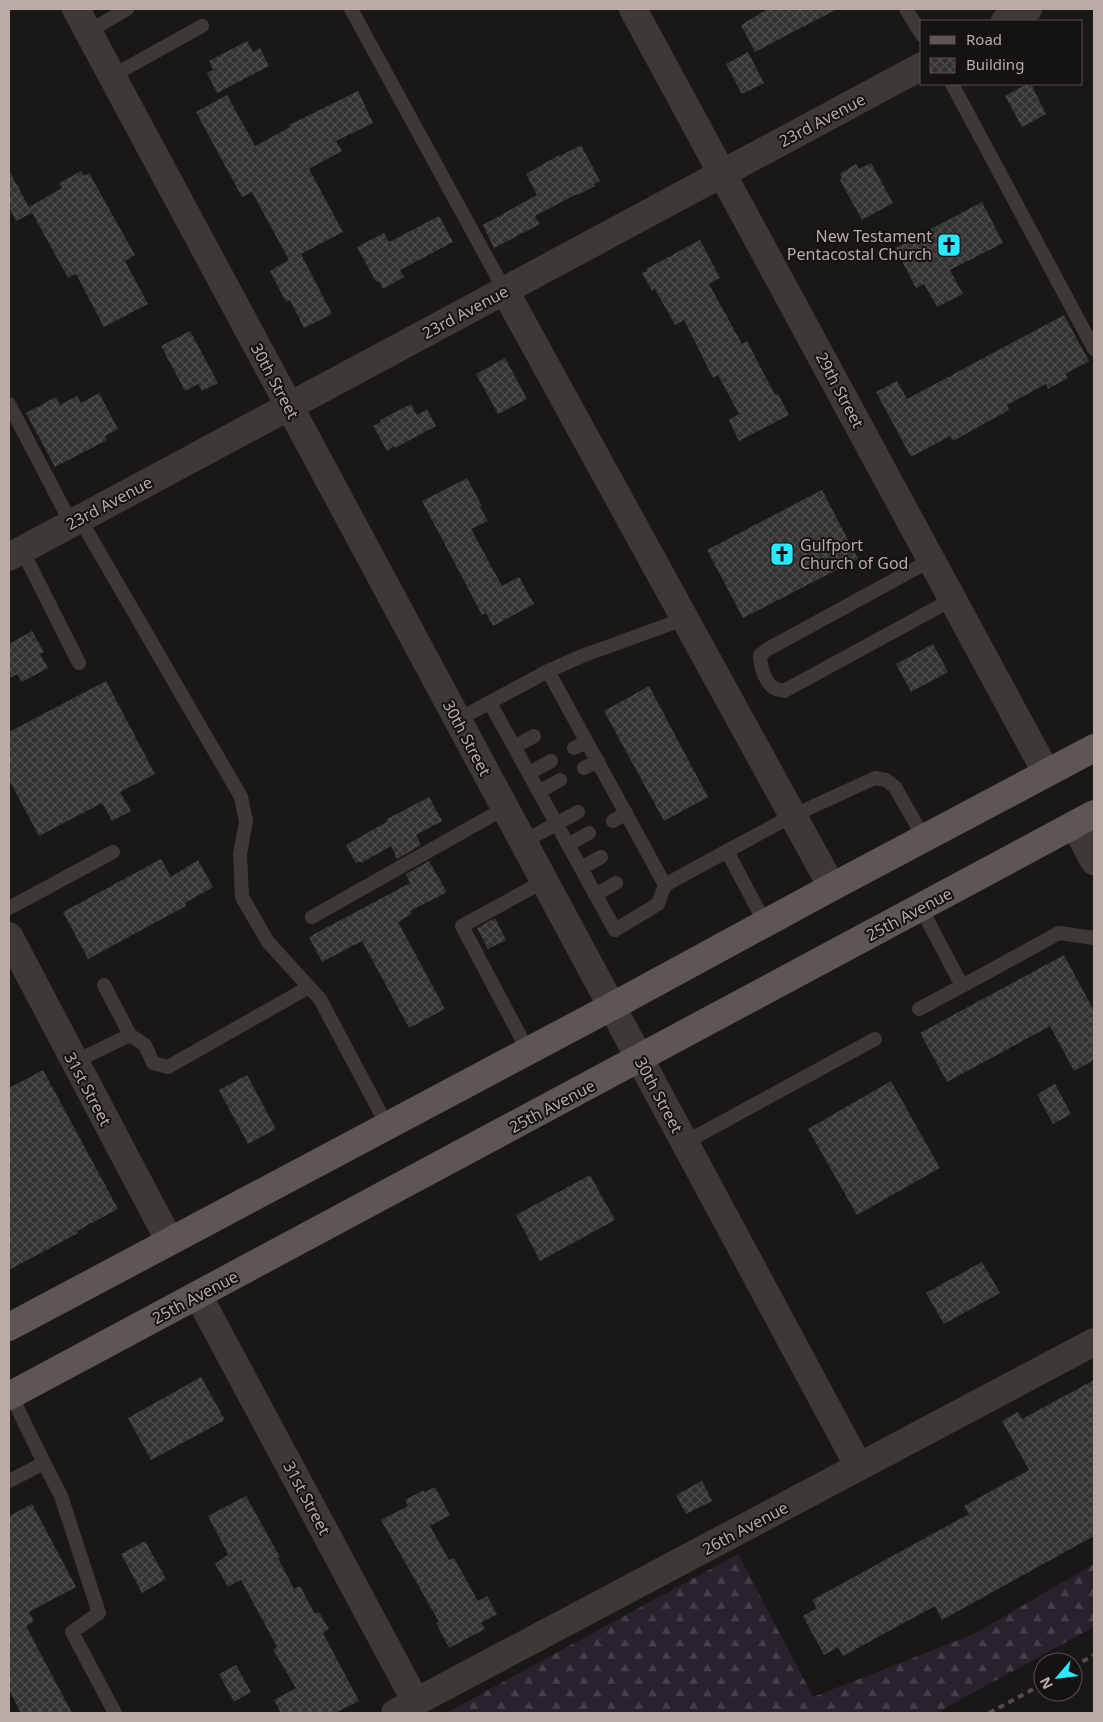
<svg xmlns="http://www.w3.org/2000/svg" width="1103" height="1722" font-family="'Noto Sans',sans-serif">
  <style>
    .forest { fill: url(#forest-firs) }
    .building { fill: url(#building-cross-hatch) }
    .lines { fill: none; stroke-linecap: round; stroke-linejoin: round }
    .lane { stroke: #3e3937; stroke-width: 14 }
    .street { stroke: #3e3937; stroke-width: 28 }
    .primary { stroke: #5e5653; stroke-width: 28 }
    .rail { stroke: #544c4a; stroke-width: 4; stroke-dasharray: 6 5; stroke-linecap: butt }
    .labels { text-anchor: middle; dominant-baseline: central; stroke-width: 4; stroke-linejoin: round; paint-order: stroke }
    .street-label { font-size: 16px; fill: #baaaa8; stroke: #141312 }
    .poi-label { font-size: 16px; fill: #baaaa8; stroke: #141312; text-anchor: end }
  </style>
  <defs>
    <pattern id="forest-firs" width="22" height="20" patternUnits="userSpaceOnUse" patternTransform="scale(1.25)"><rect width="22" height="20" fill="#28222d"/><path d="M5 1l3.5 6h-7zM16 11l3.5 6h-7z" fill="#453f49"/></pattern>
    <pattern id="building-cross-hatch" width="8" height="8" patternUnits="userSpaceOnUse" patternTransform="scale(1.25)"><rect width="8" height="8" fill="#353332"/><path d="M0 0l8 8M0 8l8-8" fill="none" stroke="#504e4d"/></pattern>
  </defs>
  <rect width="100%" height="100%" fill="#191817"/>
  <!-- forest -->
  <path class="forest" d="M738 1554 813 1697 974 1634 1094 1564V1627L936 1713H446Z"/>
  <!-- building -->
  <path class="building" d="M768 9H837L755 52 741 25Z
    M247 41 253 52 260 48 269 66 217 93 207 73 213 70 209 61Z
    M748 52 764 83 742 94 726 64Z
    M1027 84H1031L1046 114 1022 127 1005 96Z
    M358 91 373 123 336 141 342 151 309 169 343 232 299 255 301 254 332 314 304 328 290 300 286 302 270 271 289 260 252 192 242 197 196 112 227 95 255 146 290 127 289 125Z
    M581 145 600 181 594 184 595 186 578 195 577 194 535 216 540 224 494 248 483 225 537 195 526 174 559 155 560 156Z
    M871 163 893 203 862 220 840 180 842 178 840 174 856 164 859 169Z
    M9 170 32 213 16 221 9 207Z
    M81 171 84 176 89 173 135 255 125 261 148 304 104 327 76 274 68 278 29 207 62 188 59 183Z
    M982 202 1003 243 950 270 963 294 937 307 924 284 916 288 895 248Z
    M439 216 453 242 400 270 404 277 383 289 379 281 376 282 357 247 384 233 389 242Z
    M700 240 720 278 709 284 742 344 747 341 775 395 778 394 789 415 739 441 729 420 739 414 718 375 713 378 684 320 675 325 655 289 652 291 642 273 647 271 646 269Z
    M1064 315 1089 361 1065 374 1068 378 1048 389 1046 384 1007 405 1009 410 953 441 950 436 911 457 876 392 897 381 907 399Z
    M190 331 218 383 202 391 198 384 185 391 161 346Z
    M505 358 527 399 498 414 476 374Z
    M99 393 118 429 105 436 107 440 55 467 26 413 56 397 60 405 77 396 81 403Z
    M411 404 417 415 427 409 436 426 395 448 394 446 387 451 373 426 381 422 380 420Z
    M467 478 482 506 480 507 488 521 471 529 502 586 519 577 534 604 493 626 486 613 482 615 422 501Z
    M822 490 858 559 743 618 707 550Z
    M32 631 44 652 40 654 48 668 22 682 17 674 9 679V644Z
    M933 644 948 672 911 692 896 664Z
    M106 681 155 774 120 792 131 811 112 821 102 803 39 836 9 780V732Z
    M649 686 708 797 664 821 604 711Z
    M429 797 442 821 416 835 421 845 397 859 391 846 361 863 360 861 356 863 346 845 388 821 387 819Z
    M161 859 171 877 198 860 213 887 185 903 186 906 88 959 63 912Z
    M429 861 447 892 410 911 412 914 398 922 445 1009 409 1028 362 941 322 962 309 937 410 883 406 874Z
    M495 918 506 940 488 949 477 928Z
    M1064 955 1094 1011V1060L1074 1071 1050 1026 947 1082 920 1033Z
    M43 1070 118 1209 77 1231 78 1233 9 1270V1088Z
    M247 1075 276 1129 248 1144 219 1090Z
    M891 1081 940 1168 857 1215 808 1129Z
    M1055 1084 1071 1114 1053 1124 1037 1094Z
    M590 1175 615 1220 540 1261 516 1215Z
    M982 1262 1000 1293 944 1324 926 1293Z
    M201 1377 225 1420 151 1460 128 1418Z
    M1094 1380V1536L942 1620 935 1606 843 1656 838 1647 824 1655 803 1616 817 1608 812 1600 969 1514 964 1506 1029 1470 1002 1421 1018 1412 1022 1419Z
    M702 1481 712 1501 686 1514 676 1495Z
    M435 1487 450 1515 430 1526 449 1560 454 1558 478 1601 487 1596 497 1614 481 1623 485 1629 449 1648 436 1623 439 1622 381 1520 408 1506 405 1500 424 1490 425 1492Z
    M246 1496 280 1557 278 1558 294 1589 300 1586 315 1614 319 1612 329 1629 323 1633 359 1701 335 1713H281L274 1700 296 1688 273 1650 277 1647 241 1580 228 1587 215 1564 228 1554 208 1516Z
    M32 1504 76 1587 29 1612 34 1621 26 1626 72 1713H21L9 1690V1516Z
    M145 1541 166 1579 142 1593 121 1554Z
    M236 1665 251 1692 234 1702 219 1674Z"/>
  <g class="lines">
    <!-- lane -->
    <path class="lane" d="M351 9 505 291
      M906 9 922 35
      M88 32 127 9
      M112 76 202 26
      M952 84 1094 349
      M9 404 71 523
      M80 519 241 797 246 821 240 854 242 897 268 942 320 999 387 1125
      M22 550 79 663
      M931 560 768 649 760 655C760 666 765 684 776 689 779 690 782 690 784 691L953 599
      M548 671 582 656 684 619
      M490 703 615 930 658 904 665 885
      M457 720 548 671 665 885 727 851
      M514 747 534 736
      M574 748 587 742
      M584 768 598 761
      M529 773 551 761
      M539 792 560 780
      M613 821 626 813
      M523 842 578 812
      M568 845 589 833
      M581 868 601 857
      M595 895 616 883
      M9 908 113 852
      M921 908 962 986 1059 933 1094 938
      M312 917 505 808
      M765 923 727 851 792 816 875 778 886 780 895 787 924 838
      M104 985 130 1035
      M919 1009 962 986
      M528 1051 462 926 544 881
      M74 1062 130 1035 145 1045 153 1063 168 1067 309 987
      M684 1143 875 1039
      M44 1463 61 1496 99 1613 72 1632 115 1713
      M9 1481 44 1463 11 1395"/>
    <!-- street -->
    <path class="street" d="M76 9 859 1467
      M633 9 1046 772
      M1005 21 1028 9
      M505 291 832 887
      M9 557 922 66
      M1075 825 1094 861
      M9 936 169 1240
      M198 1295 416 1702
      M395 1713 1094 1342"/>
    <!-- primary -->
    <path class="primary" d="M9 1327 611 1007 832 887 1094 748
      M9 1396 1094 814"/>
    <!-- rail -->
    <path class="rail" d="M1073 1667 1094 1655
      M989 1713 1043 1684"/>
  </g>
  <!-- icons -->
  <defs>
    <g id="church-square" transform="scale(1.25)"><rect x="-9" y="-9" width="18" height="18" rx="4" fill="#29e8ff" stroke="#141312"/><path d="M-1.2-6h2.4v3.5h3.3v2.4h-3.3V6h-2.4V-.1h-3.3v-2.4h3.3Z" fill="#111"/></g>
  </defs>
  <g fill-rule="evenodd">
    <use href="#church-square" x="949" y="245"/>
    <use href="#church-square" x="782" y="554"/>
  </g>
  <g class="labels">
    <!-- street labels -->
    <g class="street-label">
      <text transform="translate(822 120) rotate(-28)">23rd Avenue</text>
      <text transform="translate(465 312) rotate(-28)">23rd Avenue</text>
      <text transform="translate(275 381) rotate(62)">30th Street</text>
      <text transform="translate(840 390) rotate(62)">29th Street</text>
      <text transform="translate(109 503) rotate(-28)">23rd Avenue</text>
      <text transform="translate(467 738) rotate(62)">30th Street</text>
      <text transform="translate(909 914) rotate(-28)">25th Avenue</text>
      <text transform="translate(88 1089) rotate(62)">31st Street</text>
      <text transform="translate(659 1095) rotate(62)">30th Street</text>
      <text transform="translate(552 1106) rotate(-28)">25th Avenue</text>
      <text transform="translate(195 1297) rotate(-28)">25th Avenue</text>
      <text transform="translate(307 1498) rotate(62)">31st Street</text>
      <text transform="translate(745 1528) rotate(-28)">26th Avenue</text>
    </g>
    <!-- poi labels -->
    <g class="poi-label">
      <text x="932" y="236">New Testament<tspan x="932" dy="18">Pentacostal Church</tspan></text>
      <text x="800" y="545" text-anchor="start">Gulfport<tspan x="800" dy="18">Church of God</tspan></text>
    </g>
  </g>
  <!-- border -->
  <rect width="1103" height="1722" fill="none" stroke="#baaaa8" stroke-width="20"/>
  <!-- legend -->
  <rect x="920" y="20" width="162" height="65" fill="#141312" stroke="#564f4e"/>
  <rect x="930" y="36" width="25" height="8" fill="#5e5653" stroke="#564f4e"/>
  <text x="966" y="45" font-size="15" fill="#baaaa8">Road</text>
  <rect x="930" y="58" width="25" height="15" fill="url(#building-cross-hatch)" stroke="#564f4e"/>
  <text x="966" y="70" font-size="15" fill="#baaaa8">Building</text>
  <!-- north arrow -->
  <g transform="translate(1058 1677) rotate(242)"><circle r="24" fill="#141312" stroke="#564f4e"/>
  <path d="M0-4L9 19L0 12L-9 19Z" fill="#29e8ff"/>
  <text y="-8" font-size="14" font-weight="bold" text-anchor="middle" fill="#baaaa8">N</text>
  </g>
</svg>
